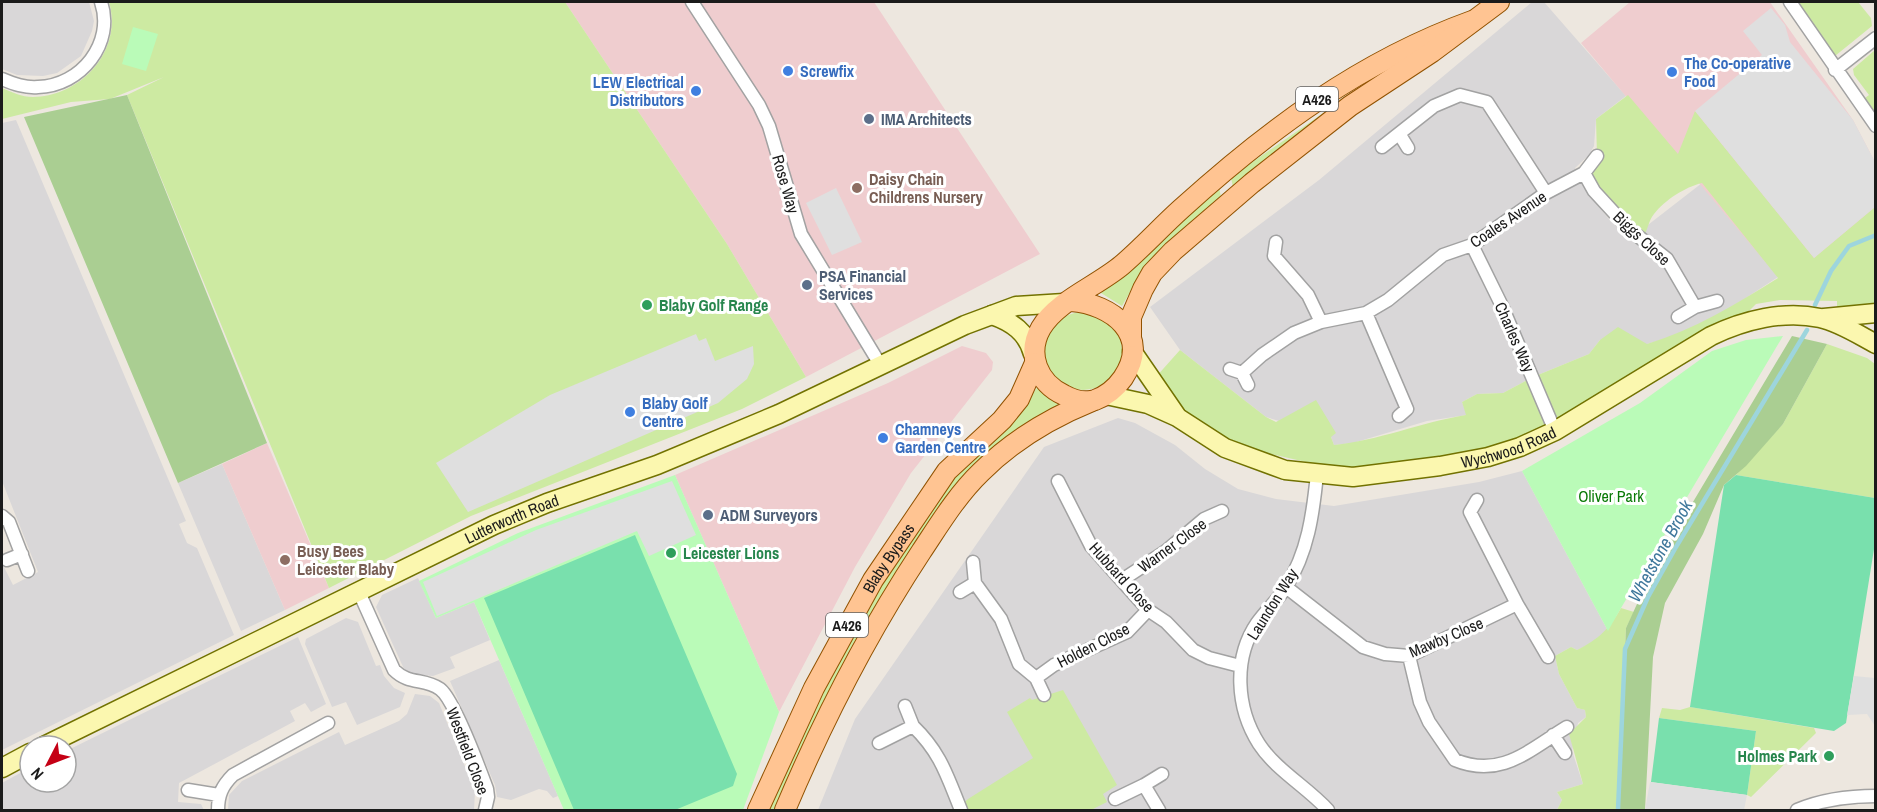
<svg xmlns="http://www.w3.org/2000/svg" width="1877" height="812" font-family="'Archivo Narrow',sans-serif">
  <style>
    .residential { fill: #d9d7d8 }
    .commercial { fill: #efcdcf }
    .grass { fill: #cdeaa2 }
    .forest { fill: #aace92 }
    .park { fill: #bafbb8 }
    .pitch { fill: #79e0ad }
    .parking { fill: #dfdfdf }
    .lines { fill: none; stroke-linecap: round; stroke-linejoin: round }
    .stream { stroke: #9dd5dd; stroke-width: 4.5 }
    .street-casing { stroke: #a2a2a2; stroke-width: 15 }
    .secondary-casing { stroke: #727201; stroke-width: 21 }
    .primary-casing { stroke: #915200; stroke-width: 22 }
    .street { stroke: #fff; stroke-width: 12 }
    .secondary { stroke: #fbf7af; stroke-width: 18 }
    .primary { stroke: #ffc492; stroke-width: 20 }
    .shop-dot { fill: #3f7fe0; stroke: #fff; stroke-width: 2 }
    .service-dot { fill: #5c6f8a; stroke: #fff; stroke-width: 2 }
    .education-dot { fill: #8d6e63; stroke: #fff; stroke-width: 2 }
    .leisure-dot { fill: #2e9e5b; stroke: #fff; stroke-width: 2 }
    .labels { text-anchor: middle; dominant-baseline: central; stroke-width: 6; stroke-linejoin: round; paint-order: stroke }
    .shield { fill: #fff; stroke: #5f5f5f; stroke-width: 1.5 }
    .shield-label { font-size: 15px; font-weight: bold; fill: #1b1b1b }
    .shop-label { font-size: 16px; font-weight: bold; fill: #366cbe; stroke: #fff; text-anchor: start }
    .service-label { font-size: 16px; font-weight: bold; fill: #4e5e75; stroke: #fff; text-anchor: start }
    .education-label { font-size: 16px; font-weight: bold; fill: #785e54; stroke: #fff; text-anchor: start }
    .street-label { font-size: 16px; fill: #1b1b1b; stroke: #fff }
    .leisure-label { font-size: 16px; font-weight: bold; fill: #27864d; stroke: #fff; text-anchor: start }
    .park-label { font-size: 16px; fill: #0a7a07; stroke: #fff }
    .water-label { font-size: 18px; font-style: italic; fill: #40789c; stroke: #fff }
  </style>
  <rect width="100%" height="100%" fill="#ede7df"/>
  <!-- residential -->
  <path class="residential" d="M2 2H89L94 21 92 31 81 56 57 73 43 76 17 75 2 69Z
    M1532 2H1544L1626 96 1596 119 1594 146 1589 155 1575 168 1589 195 1609 219 1633 242 1644 228 1702 183 1778 277 1732 307 1679 335 1647 344 1600 340 1589 354 1533 377 1503 393 1477 394 1462 402 1467 415 1427 421 1353 443 1334 445 1331 437 1266 417 1180 350 1150 307 1319 180Z
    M16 120 186 521 179 524 187 543 197 548 234 635 2 750V563L13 585 38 572 2 481V123Z
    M1118 418 1135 423 1175 445 1205 469 1238 489 1276 499 1334 506 1479 482 1522 471 1608 631 1597 641 1577 650 1571 647 1555 656 1559 674 1577 708 1585 710 1586 717 1578 723 1572 751 1583 784 1557 792 1562 800 1557 810H818L855 719 1044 447Z
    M222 464 285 610 241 631 178 483Z
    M418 578 436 618 474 602 490 640 450 657 455 668 433 676 412 674 404 669 376 607 382 595Z
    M346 618 358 622 376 666 380 665 384 676 394 688 405 693 400 707 357 725 346 702 332 707 305 644 306 639Z
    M298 637 326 704 311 712 305 703 290 711 295 721 179 783 178 802 201 804 204 810H2V783L11 778 30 768V782H66V751Z
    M499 660 558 796 553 798 547 791 539 789 511 800 497 797 495 785 450 681Z
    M415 694 430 696 439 703 475 791 474 810H228L229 795 242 781 339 732 345 745 399 721 407 714Z"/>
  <!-- commercial -->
  <path class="commercial" d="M565 2H874L1040 254 806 377 727 244Z
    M1630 2H1770L1853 120 1875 162V215L1823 261 1778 277 1581 43Z
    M962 346 986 353 993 362 992 370 911 473 855 567 779 712 675 475 888 383Z
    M267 443 329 588 285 610 222 464Z"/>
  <!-- grass -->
  <path class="grass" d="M109 2H565L727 244 806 377 742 409 471 516 329 588 127 95 164 77 110 99 71 102 2 119V88C11 92 22 97 33 97 82 96 123 50 109 2Z
    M1796 2H1858L1871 18 1872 26 1835 56Z
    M1875 50V113L1865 98 1869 95 1854 75 1853 69Z
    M1628 95 1678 154 1695 111 1814 258 1875 207V305L1837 309V301L1780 300 1756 304 1736 324 1520 447 1353 477 1319 465 1258 451 1177 417 1155 378 1180 350 1266 417 1276 422 1316 400 1336 433 1331 437 1334 445C1377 441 1422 422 1466 415L1462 402 1477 394 1503 393 1533 377 1589 354 1600 340 1618 327 1647 344C1695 329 1735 305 1778 278L1702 183C1685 187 1665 200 1654 214 1648 221 1648 231 1642 239L1584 173 1597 156 1596 119Z
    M1345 98 1233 188 1231 177Z
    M1219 187 1221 197 1142 271 1122 306 1101 293Z
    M1044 351a39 39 0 1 1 78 0a39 39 0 1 1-78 0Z
    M1827 344 1867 358 1875 364V498L1736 475 1783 424Z
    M1038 386 1061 407 905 559 850 649 805 739 775 810H767C820 692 875 586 951 479 975 445 1015 423 1038 386Z
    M1621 608 1634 612 1626 628 1618 810H1557L1562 800 1557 792 1583 784 1569 734 1586 717 1585 710 1577 708 1559 674 1555 656 1571 647 1577 650C1599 639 1609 629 1621 608Z
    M1063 690 1117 785 1103 794 1107 802 1091 810H961L960 806 968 799 1033 758 1007 712 1030 698 1032 700Z
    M1690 707 1814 728 1816 733 1751 797 1747 795 1756 731 1659 718 1662 708 1680 710Z"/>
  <!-- forest -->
  <path class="forest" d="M127 95 267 443 178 483 24 117Z
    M1792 336 1827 344 1783 424 1746 466 1724 485 1703 534 1665 603 1653 657 1645 810H1618L1626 628 1653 569Z"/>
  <!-- park -->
  <path class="park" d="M133 27 158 34 146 71 122 64Z
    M1783 336 1621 608 1608 631 1522 471 1640 403 1712 351 1746 340Z
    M675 475 779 712 743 810H564L474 602 436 618 419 581 518 533Z"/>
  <!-- pitch -->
  <path class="pitch" d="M1736 475 1875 498V543L1846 723 1834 731 1690 707 1724 485Z
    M635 535 737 774 733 786 675 810H574L484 598Z
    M1659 718 1756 731 1747 795 1651 782Z"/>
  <!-- parking -->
  <path class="parking" d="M1771 8 1785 25 1790 42 1853 120 1875 162V207L1814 258 1695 111 1762 55 1743 31Z
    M836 188 862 242 832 255 806 203Z
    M696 334 699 341 706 338 715 361 753 346 754 364 747 379 718 403 468 512 436 463 550 395Z
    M672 481 696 535 649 556 637 531 437 616 423 582 536 530Z
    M1854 676 1875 678V726L1867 714 1847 715Z
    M1650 782 1747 795 1744 810H1645Z"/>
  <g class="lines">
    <!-- stream -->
    <path class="stream" d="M1815 305 1831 271 1849 246 1876 235
      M1618 810 1625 649 1648 597 1676 547 1807 330"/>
    <!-- street casing -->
    <g class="street-casing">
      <path id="street" d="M692 2 759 105 769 126 801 234 881 366
        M1790 2 1876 126
        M1835 70 1876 38
        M2 79C14 84 25 88 38 87 81 86 115 43 101 2
        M1400 135 1408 148
        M1382 147 1434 106 1460 95 1487 102 1546 193
        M1584 173 1594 191 1629 229 1667 259 1695 307
        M1276 242 1274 256 1308 295 1321 322
        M1472 245 1502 306 1555 431
        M1366 313 1407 409 1399 416
        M1678 317 1695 307 1717 301
        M1230 369 1242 373 1262 355 1294 333 1321 322 1366 313 1388 300 1443 255 1472 245 1546 193 1584 173 1597 156
        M1242 373 1248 385
        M1317 474C1313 514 1308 552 1286 587 1278 600 1266 610 1257 623 1233 658 1236 708 1259 744 1276 770 1307 787 1328 810
        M1058 481 1091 546 1148 610 1166 622 1193 650 1209 658 1240 666
        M2 516 9 522 28 571
        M7 560 22 554
        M973 562 975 583 1001 619 1019 664 1036 678 1054 665 1127 632 1148 610
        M1122 580 1166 551 1204 519 1222 511
        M1286 587 1363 647 1385 654 1409 656 1517 604 1470 512 1477 500
        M358 590 394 670C409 685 424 678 440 689 454 699 480 770 487 789L488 797 485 810
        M960 592 975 583
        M1517 604 1548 657
        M1409 656 1420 702 1429 722 1455 760C1501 779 1529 750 1567 727
        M1036 678 1044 695
        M905 706 913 726
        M1553 735 1565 753
        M879 743 913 726C941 753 947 776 961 810
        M1144 785 1162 774
        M188 790 219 795
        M1115 799 1144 785 1159 810
        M218 810C218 795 222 786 233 775L328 723
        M1797 810C1823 799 1848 796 1876 796"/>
    </g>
    <!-- secondary casing -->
    <g class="secondary-casing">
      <g id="secondary">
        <path d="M992 315C1012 322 1027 332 1033 354"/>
        <path d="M1824 318 1876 313"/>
        <path d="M1132 351 1176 415"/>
        <path id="s1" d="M1106 395 1148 404 1177 417 1225 448 1285 470 1353 477 1440 466 1488 457 1520 447 1555 431 1711 336C1744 320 1784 310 1820 318 1839 322 1859 335 1876 344"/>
        <path id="s2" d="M44 746 494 525 547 503 657 465 779 414 965 325 1016 306 1064 303"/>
        <path d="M2 768 30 753"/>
      </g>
    </g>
    <!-- primary casing -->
    <g class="primary-casing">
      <g id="primary">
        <path d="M1071 301C1112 304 1152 335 1123 378 1116 388 1106 396 1095 400 1085 403 1073 400 1064 395 1038 383 1026 354 1041 328 1057 301 1097 286 1122 265 1143 247 1161 227 1181 209 1268 130 1361 61 1472 21"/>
        <path d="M1131 337V317L1143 289 1152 273 1173 251 1252 183 1350 106 1432 52 1499 2"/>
        <path id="s3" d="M758 810 814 688 873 580 947 471 1002 420 1019 399 1035 363"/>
        <path d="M785 810C823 720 867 634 921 552 939 525 957 495 981 472 1013 440 1050 418 1092 401"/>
      </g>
    </g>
    <!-- street -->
    <use href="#street" class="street"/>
    <!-- secondary -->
    <use href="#secondary" class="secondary"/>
    <!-- primary -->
    <use href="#primary" class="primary"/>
  </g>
  <!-- markers -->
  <g class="shop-dot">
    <circle cx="788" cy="71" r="6"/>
    <circle cx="1672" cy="72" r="6"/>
    <circle cx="696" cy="91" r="6"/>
    <circle cx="630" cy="412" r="6"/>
    <circle cx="883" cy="438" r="6"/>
  </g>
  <g class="service-dot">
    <circle cx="869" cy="119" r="6"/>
    <circle cx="807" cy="285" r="6"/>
    <circle cx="708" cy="515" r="6"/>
  </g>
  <g class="education-dot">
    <circle cx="857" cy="188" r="6"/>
    <circle cx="285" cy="560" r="6"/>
  </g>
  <g class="leisure-dot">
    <circle cx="647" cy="305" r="6"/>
    <circle cx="671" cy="553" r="6"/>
    <circle cx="1829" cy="756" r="6"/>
  </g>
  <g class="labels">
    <!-- shield labels -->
    <g class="shield">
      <rect x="1296" y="87" width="42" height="24" rx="4.5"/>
      <rect x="826" y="613" width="42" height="24" rx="4.5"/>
    </g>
    <g class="shield-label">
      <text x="1317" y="99">A426</text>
      <text x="847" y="625">A426</text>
    </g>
    <!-- shop labels -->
    <g class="shop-label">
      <text x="1684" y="63">The Co-operative<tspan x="1684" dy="18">Food</tspan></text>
      <text x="800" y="71">Screwfix</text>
      <text x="684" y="82" text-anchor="end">LEW Electrical<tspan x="684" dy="18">Distributors</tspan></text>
      <text x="642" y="403">Blaby Golf<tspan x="642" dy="18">Centre</tspan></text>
      <text x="895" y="429">Chamneys<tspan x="895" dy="18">Garden Centre</tspan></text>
    </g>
    <!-- service labels -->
    <g class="service-label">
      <text x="881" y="119">IMA Architects</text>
      <text x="819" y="276">PSA Financial<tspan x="819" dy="18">Services</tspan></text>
      <text x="720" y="515">ADM Surveyors</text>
    </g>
    <!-- education labels -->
    <g class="education-label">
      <text x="869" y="179">Daisy Chain<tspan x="869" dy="18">Childrens Nursery</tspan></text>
      <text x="297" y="551">Busy Bees<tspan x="297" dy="18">Leicester Blaby</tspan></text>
    </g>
    <!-- street labels -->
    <g class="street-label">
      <text transform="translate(786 184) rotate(74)">Rose Way</text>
      <text transform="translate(1508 219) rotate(-34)">Coales Avenue</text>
      <text transform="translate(1642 238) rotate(43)">Biggs Close</text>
      <text transform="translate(1515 337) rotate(66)">Charles Way</text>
      <text stroke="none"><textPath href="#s1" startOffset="423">Wychwood Road</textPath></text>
      <text stroke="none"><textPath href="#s2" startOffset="520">Lutterworth Road</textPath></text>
      <text transform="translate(1172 545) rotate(-36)">Warner Close</text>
      <text stroke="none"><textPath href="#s3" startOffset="284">Blaby Bypass</textPath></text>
      <text transform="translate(1122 577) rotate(48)">Hubbard Close</text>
      <text transform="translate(1272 604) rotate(-58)">Laundon Way</text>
      <text transform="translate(1446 637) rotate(-23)">Mawby Close</text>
      <text transform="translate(1093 645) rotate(-27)">Holden Close</text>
      <text transform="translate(468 751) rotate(69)">Westfield Close</text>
    </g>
    <!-- leisure labels -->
    <g class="leisure-label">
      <text x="659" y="305">Blaby Golf Range</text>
      <text x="683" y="553">Leicester Lions</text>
      <text x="1817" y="756" text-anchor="end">Holmes Park</text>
    </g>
    <!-- park labels -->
    <g class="park-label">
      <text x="1611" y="496">Oliver Park</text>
    </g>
    <!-- water labels -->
    <g class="water-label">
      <text transform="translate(1660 551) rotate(-61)">Whetstone Brook</text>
    </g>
  </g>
  <!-- border -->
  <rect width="1877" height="812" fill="none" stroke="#1b1b1b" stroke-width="6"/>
  <!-- north arrow -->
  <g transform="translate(48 764) rotate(228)"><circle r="28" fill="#ffffff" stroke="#a4a4a4" stroke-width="1.5"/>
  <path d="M0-4.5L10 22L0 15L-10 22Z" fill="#c50015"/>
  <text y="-9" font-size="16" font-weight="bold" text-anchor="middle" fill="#1b1b1b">N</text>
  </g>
</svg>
